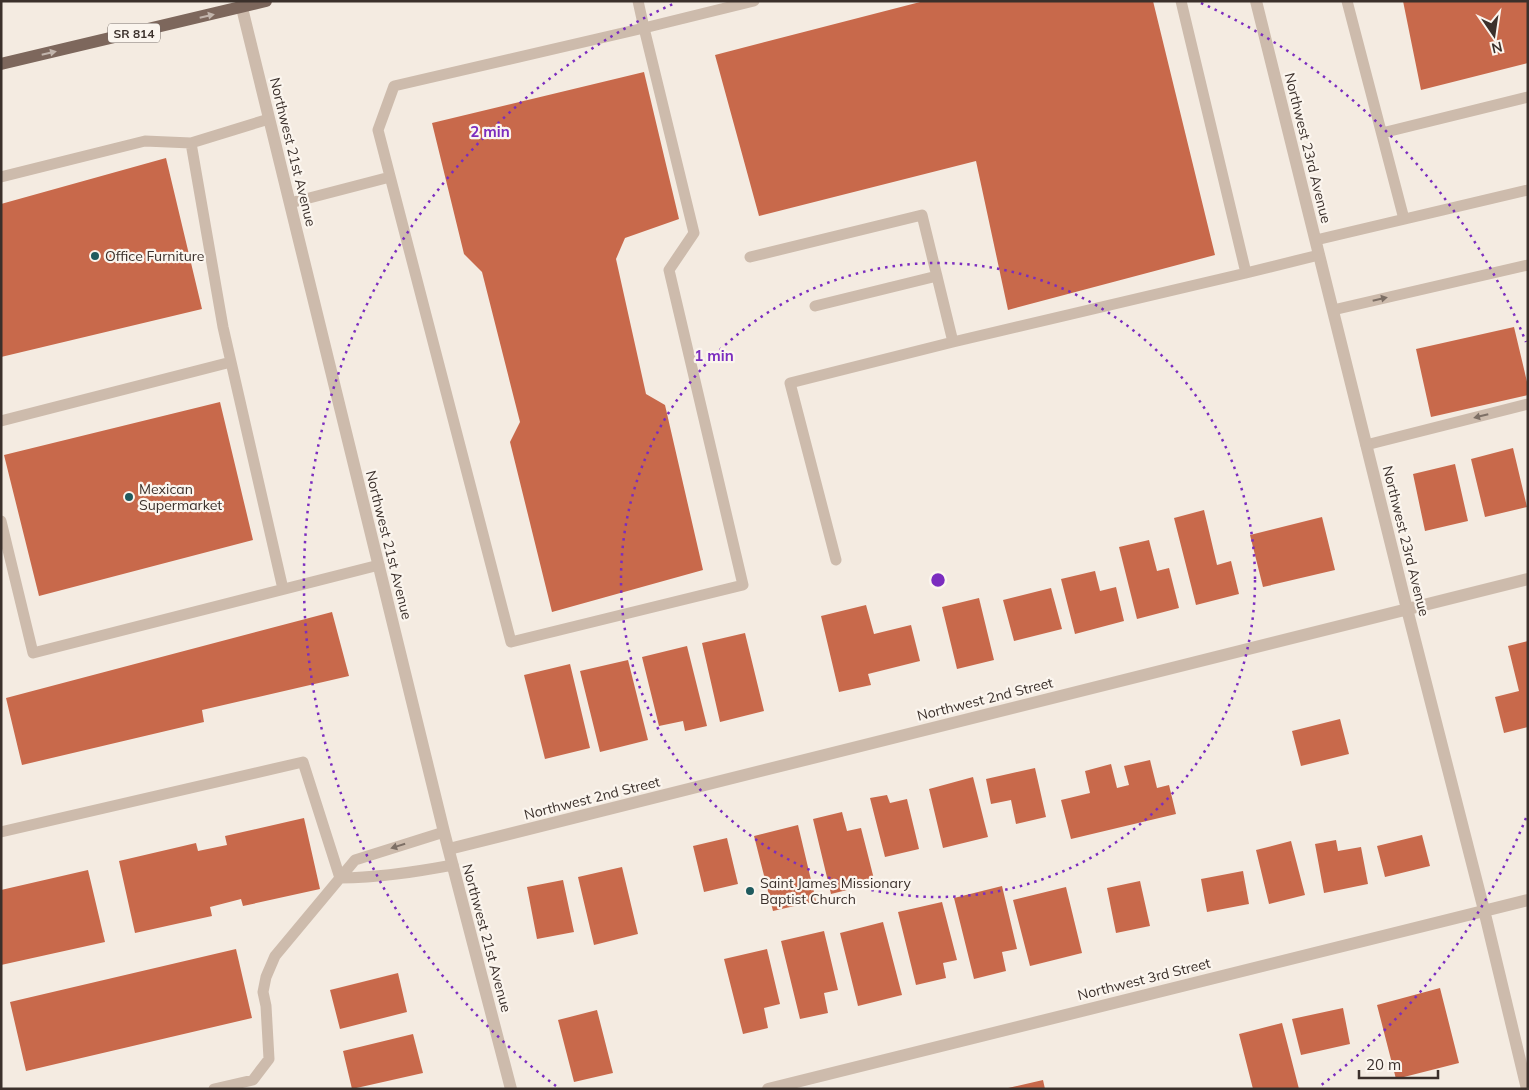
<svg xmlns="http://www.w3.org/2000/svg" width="1529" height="1090" font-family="Mulish,sans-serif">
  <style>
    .building { fill: #c8694b }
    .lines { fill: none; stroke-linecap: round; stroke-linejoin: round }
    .lane { stroke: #cdbbac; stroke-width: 11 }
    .street { stroke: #cdbbac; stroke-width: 12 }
    .primary { stroke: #7d675c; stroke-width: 12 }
    .oneway { fill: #c2b5ac }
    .oneway2 { fill: #7d6f65 }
    .ring { fill: none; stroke: #7b2cbf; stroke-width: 2.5; stroke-dasharray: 2.5 5 }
    .poi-dot { fill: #1f5a5e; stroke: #fbf5ee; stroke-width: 2 }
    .labels { text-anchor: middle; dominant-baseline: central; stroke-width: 4.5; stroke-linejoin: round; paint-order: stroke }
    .shield { fill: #fbf5ee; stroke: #756b66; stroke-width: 1 }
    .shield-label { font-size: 12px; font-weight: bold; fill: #3b302b }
    .street-label { font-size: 14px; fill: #3b302b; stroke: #fbf5ee }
    .poi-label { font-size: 14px; fill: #3b302b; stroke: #fbf5ee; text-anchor: start }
    .centre { fill: #7b2cbf; stroke: #fbf5ee; stroke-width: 2.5 }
    .ring-label { font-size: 15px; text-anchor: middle; font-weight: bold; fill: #7b2cbf; stroke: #fbf5ee; stroke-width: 4.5; stroke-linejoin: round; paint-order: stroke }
  </style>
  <rect width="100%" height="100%" fill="#f4ebe1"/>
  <!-- building -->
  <path class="building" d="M924 1H1153L1215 255 1008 310 976 161 759 216 715 55Z
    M1403 1H1528V63L1421 90Z
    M644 72 679 219 625 238 616 259 646 394 665 405 703 570 552 612 510 442 520 422 482 272 464 254 432 123Z
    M166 158 202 309 1 357V204Z
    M1514 327 1528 386V395L1431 417 1416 349Z
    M220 402 253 540 39 596 4 455Z
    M1513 448 1527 507 1485 517 1471 459Z
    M1455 464 1468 521 1425 531 1413 474Z
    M1204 510 1217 565 1231 561 1239 594 1196 605 1174 518Z
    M1322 517 1335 570 1263 587 1250 535Z
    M1149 540 1157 571 1169 568 1179 608 1137 619 1119 547Z
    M1095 571 1100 591 1116 587 1124 621 1075 634 1061 579Z
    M1051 588 1062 629 1014 641 1003 600Z
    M979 598 994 660 957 669 942 607Z
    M866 605 874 634 911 625 920 661 868 674 871 685 839 692 821 616Z
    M332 612 349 676 202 710 204 722 22 765 6 698Z
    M745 633 764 711 720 722 702 643Z
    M1528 641V727L1504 733 1495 697 1519 691 1508 646Z
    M687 646 707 726 685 731 683 721 659 726 642 657Z
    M628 660 648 740 600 752 580 671Z
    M570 664 590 748 545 759 524 675Z
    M1340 719 1349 754 1301 766 1292 731Z
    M1150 760 1157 788 1169 785 1176 814 1071 839 1061 800 1090 793 1085 771 1111 764 1117 788 1129 785 1124 766Z
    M1035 768 1046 817 1016 824 1011 800 991 804 986 779Z
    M973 777 988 837 943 848 929 789Z
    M887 795 890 803 907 799 919 849 885 857 870 798Z
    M842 812 847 831 861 828 875 883 831 894 813 819Z
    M304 818 320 889 243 906 241 899 210 907 212 916 135 933 119 861 196 843 198 851 227 845 225 836Z
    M798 825 816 901 773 911 754 836Z
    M1422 835 1430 866 1385 877 1377 846Z
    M727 838 738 884 704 892 693 846Z
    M1336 840 1338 851 1361 847 1368 884 1324 893 1315 844Z
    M1291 841 1305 895 1269 904 1256 850Z
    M622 867 638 934 594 945 578 877Z
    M88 870 105 942 1 965V890Z
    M1243 871 1249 904 1207 912 1201 879Z
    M563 880 574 932 537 939 527 887Z
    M1140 881 1150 926 1116 933 1107 888Z
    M1002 886 1017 949 1002 952 1006 971 974 979 954 898Z
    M1066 887 1082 953 1030 966 1013 900Z
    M942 902 957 960 943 963 946 978 916 985 898 912Z
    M883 922 902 995 858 1006 840 933Z
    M824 931 838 990 824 993 828 1013 800 1019 781 941Z
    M236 949 252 1018 26 1071 10 1002Z
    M767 949 780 1004 764 1008 768 1028 743 1034 724 959Z
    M398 973 407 1012 340 1029 330 990Z
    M1440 988 1459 1063 1396 1079 1377 1005Z
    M1343 1008 1350 1044 1301 1055 1292 1019Z
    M597 1010 613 1073 574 1082 558 1020Z
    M1282 1023 1299 1089H1253L1239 1034Z
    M413 1034 423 1073 352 1089 343 1051Z
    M1043 1080 1045 1089H1008V1088Z"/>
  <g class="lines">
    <!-- lane -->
    <path class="lane" d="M638 1 644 28 394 86 378 130 511 642 743 585 669 270 694 233 644 28 754 1
      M1347 1 1404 219
      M1382 133 1528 97
      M191 143 223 327 283 589
      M1 177 145 141 191 143 269 119
      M290 203 390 177
      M1316 240 1528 190
      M750 257 922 215 953 342
      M1246 273 1319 255
      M815 306 937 276
      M1333 310 1528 265
      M1 421 231 362
      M1366 445 1528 404
      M1 521 33 653 379 565
      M836 560 790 383 953 342 1246 273 1181 1
      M1 832 303 762 340 878 275 956 266 977 263 992 266 1006 269 1059 253 1080 214 1089
      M340 878 355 860 444 832
      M340 878C378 878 415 872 453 865"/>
    <!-- street -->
    <path class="street" d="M1256 1 1407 609 1484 910 1527 1089
      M242 8 444 832 511 1089
      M449 849 1528 579
      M768 1089 1528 900"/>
    <!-- primary -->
    <path class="primary" d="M1 64 266 1"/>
  </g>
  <!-- one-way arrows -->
  <defs><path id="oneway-solid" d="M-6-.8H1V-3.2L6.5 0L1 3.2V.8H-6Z" transform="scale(1.25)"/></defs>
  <g class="oneway">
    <use href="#oneway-solid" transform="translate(207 16) rotate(-13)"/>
    <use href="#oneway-solid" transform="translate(49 53) rotate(-13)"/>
  </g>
  <g class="oneway2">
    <use href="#oneway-solid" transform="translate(1380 299) rotate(-13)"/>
    <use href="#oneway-solid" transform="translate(1481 416) rotate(166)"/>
    <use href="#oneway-solid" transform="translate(398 846) rotate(163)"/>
  </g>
  <!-- distance rings -->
  <g class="ring">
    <circle cx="938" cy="580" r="317"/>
    <path d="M1526 818A634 634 0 0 1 1320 1086M556 1086A634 634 0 0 1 675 3M1201 3A634 634 0 0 1 1526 342"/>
  </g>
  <!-- markers -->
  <g class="poi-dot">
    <circle cx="95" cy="256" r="5"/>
    <circle cx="129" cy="497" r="5"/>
    <circle cx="750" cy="891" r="5"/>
  </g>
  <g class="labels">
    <!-- shield labels -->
    <rect class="shield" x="108" y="23.5" width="52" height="19" rx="4"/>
    <g class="shield-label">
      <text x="134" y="33">SR 814</text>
    </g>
    <!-- street labels -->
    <g class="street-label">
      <text transform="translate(1308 148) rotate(76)">Northwest 23rd Avenue</text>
      <text transform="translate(293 152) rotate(76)">Northwest 21st Avenue</text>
      <text transform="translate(1406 541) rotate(76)">Northwest 23rd Avenue</text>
      <text transform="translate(389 545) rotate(76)">Northwest 21st Avenue</text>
      <text transform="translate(985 699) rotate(-14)">Northwest 2nd Street</text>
      <text transform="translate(592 798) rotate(-14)">Northwest 2nd Street</text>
      <text transform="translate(487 938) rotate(75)">Northwest 21st Avenue</text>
      <text transform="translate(1144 979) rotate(-14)">Northwest 3rd Street</text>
    </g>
    <!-- poi labels -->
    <g class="poi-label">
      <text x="105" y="256">Office Furniture</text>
      <text x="139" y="489">Mexican<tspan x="139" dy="16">Supermarket</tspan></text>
      <text x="760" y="883">Saint James Missionary<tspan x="760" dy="16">Baptist Church</tspan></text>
    </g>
  </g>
  <circle cx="938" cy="580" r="8" class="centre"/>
  <g class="ring-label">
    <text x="490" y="137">2 min</text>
    <text x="714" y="361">1 min</text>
  </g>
  <!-- border -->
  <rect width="1529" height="1090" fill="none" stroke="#3b302b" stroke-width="5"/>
  <!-- north arrow -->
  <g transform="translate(1494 35) rotate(167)" stroke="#fbf5ee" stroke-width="4" paint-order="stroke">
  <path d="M0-4L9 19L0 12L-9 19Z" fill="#3b302b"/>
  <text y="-8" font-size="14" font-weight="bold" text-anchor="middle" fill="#3b302b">N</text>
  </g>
  <!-- scale -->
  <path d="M1359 1070v8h79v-8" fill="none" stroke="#3b302b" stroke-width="2.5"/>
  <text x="1366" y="1070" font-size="15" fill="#3b302b" stroke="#fbf5ee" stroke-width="4" paint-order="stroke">20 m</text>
</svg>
